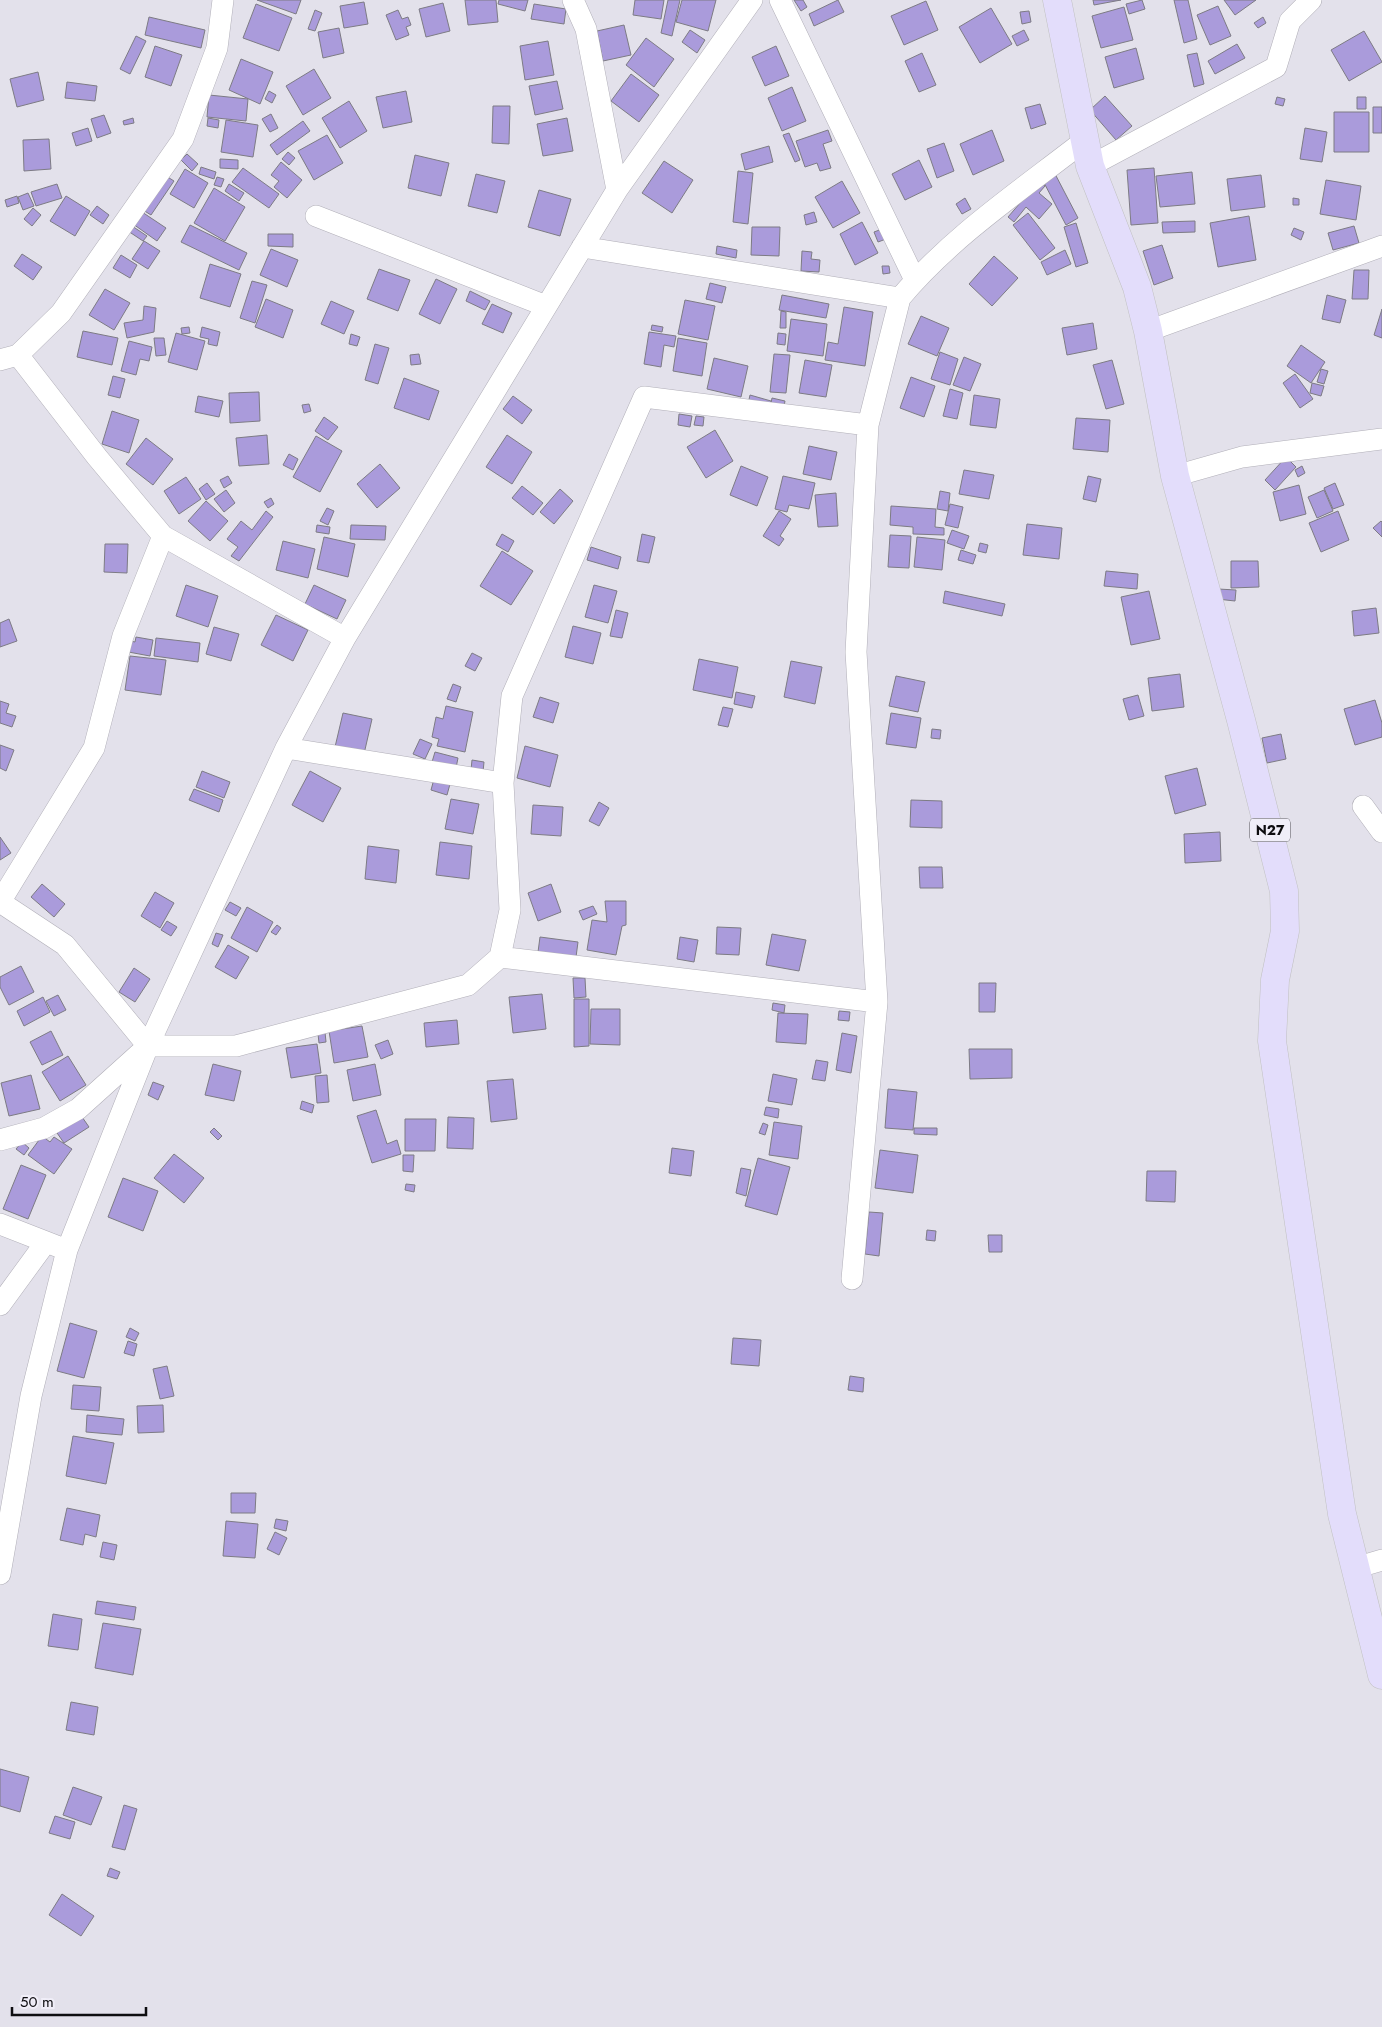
<svg xmlns="http://www.w3.org/2000/svg" width="1382" height="2027" font-family="Jost,sans-serif">
  <style>
    .building { fill: #aa9bdb; stroke: #7d7b84 }
    .lines { fill: none; stroke-linecap: round; stroke-linejoin: round }
    .minor-casing { stroke: #b1afb8; stroke-width: 22 }
    .major-casing { stroke: #c0c0c1; stroke-width: 29 }
    .minor { stroke: #fff; stroke-width: 21 }
    .major { stroke: #e3ddfb; stroke-width: 28 }
    .labels { text-anchor: middle; dominant-baseline: central; stroke-width: 4.5; stroke-linejoin: round; paint-order: stroke }
    .shield { fill: #f0eef8; stroke: #525056; stroke-width: 1 }
    .shield-label { font-size: 14px; font-weight: bold; fill: #0e0d10 }
  </style>
  <rect width="100%" height="100%" fill="#e3e1eb"/>
  <!-- building -->
  <path class="building" d="M257 0H301L296 14Z
    M465 0H496L498 22 468 25Z
    M499 0H528L525 11 498 4Z
    M635 0H664L661 19 633 15Z
    M668 0H680L672 36 661 33Z
    M682 0H716L708 31 676 22Z
    M794 0H803L807 7 801 11Z
    M838 0 844 12 814 26 809 14Z
    M1093 0H1121L1094 5Z
    M1142 0 1145 9 1129 14 1126 4Z
    M1174 0H1188L1197 39 1184 43Z
    M1224 0H1256L1235 15Z
    M926 1 938 30 904 45 891 16Z
    M364 2 368 24 344 28 340 6Z
    M443 3 450 31 426 37 419 9Z
    M256 4 292 18 279 51 243 38Z
    M534 4 566 9 564 24 531 19Z
    M1218 6 1231 36 1210 45 1197 15Z
    M1124 7 1133 40 1101 48 1092 16Z
    M991 8 1012 44 980 63 959 27Z
    M315 10 322 13 315 31 308 29Z
    M398 10 402 19 408 17 411 25 406 27 409 35 396 40 386 15Z
    M1029 11 1031 22 1022 24 1020 12Z
    M149 17 205 30 201 48 145 35Z
    M1263 17 1266 23 1258 28 1254 23Z
    M624 25 631 55 603 61 597 31Z
    M339 28 344 53 323 58 318 32Z
    M690 30 705 40 697 53 682 42Z
    M1024 30 1029 40 1017 46 1012 36Z
    M1364 31 1382 62 1349 81 1331 50Z
    M136 36 146 41 130 74 120 69Z
    M646 38 674 59 654 87 626 65Z
    M548 41 554 75 525 80 520 46Z
    M1237 44 1245 58 1215 74 1208 61Z
    M155 46 182 55 171 86 145 77Z
    M776 46 789 76 765 86 752 57Z
    M1136 48 1144 79 1114 88 1105 57Z
    M922 53 936 85 919 92 905 61Z
    M1197 53 1204 84 1194 87 1187 55Z
    M241 59 273 72 260 104 229 90Z
    M314 69 331 98 303 115 286 86Z
    M38 72 44 100 17 107 10 79Z
    M631 74 659 95 639 122 611 101Z
    M557 81 563 109 535 115 529 86Z
    M67 82 97 86 95 101 65 98Z
    M792 87 806 121 782 131 768 98Z
    M269 91 276 95 272 103 265 99Z
    M406 91 412 122 383 128 376 97Z
    M209 95 248 99 246 121 207 117Z
    M1105 96 1132 126 1116 140 1090 110Z
    M1277 97 1285 99 1283 106 1275 104Z
    M1357 97H1366V109H1357Z
    M349 101 367 131 340 148 322 118Z
    M1040 104 1046 124 1031 129 1025 108Z
    M493 106H510L509 144 492 143Z
    M1373 107H1382V133H1373Z
    M1334 112H1369V152H1334Z
    M271 114 278 128 270 132 262 119Z
    M104 115 111 133 97 138 91 119Z
    M133 118 134 123 124 125 123 121Z
    M208 118 219 120 218 128 207 126Z
    M567 118 573 151 543 156 537 124Z
    M226 120 258 125 253 157 221 152Z
    M303 121 310 131 277 155 270 145Z
    M88 128 92 141 76 146 72 133Z
    M1305 128 1327 132 1322 162 1300 159Z
    M828 130 832 141 823 144 831 168 820 171 817 163 805 167 796 141Z
    M992 130 1004 161 973 175 960 144Z
    M789 133 800 160 795 162 783 135Z
    M327 135 343 163 314 180 298 151Z
    M49 139 51 169 24 171 23 140Z
    M944 143 954 171 937 178 927 149Z
    M769 146 773 162 745 170 741 154Z
    M288 152 295 158 289 165 282 159Z
    M187 154 198 164 192 171 181 160Z
    M415 155 449 163 441 196 408 188Z
    M220 159 238 160V169L220 168Z
    M919 160 932 187 905 200 892 174Z
    M664 161 693 180 672 213 642 193Z
    M281 162 302 180 287 198 274 187 279 181 271 175Z
    M201 167 216 172 214 179 199 174Z
    M243 168 279 194 269 208 232 182Z
    M1154 168 1158 223 1131 225 1127 170Z
    M185 169 208 183 194 208 170 194Z
    M1053 170 1078 218 1066 225 1041 177Z
    M738 171 753 173 748 224 733 222Z
    M1192 172 1195 204 1160 207 1156 176Z
    M476 174 505 181 497 213 468 206Z
    M1261 175 1265 207 1231 211 1227 179Z
    M166 176 174 181 151 215 143 210Z
    M217 177 224 179 221 187 214 185Z
    M1326 180 1361 186 1356 220 1320 214Z
    M842 181 860 213 833 228 815 197Z
    M1039 181 1045 186 1039 193 1052 204 1039 219 1026 207 1014 222 1008 217Z
    M57 184 62 198 36 206 31 192Z
    M229 184 244 193 239 201 225 191Z
    M214 188 245 207 225 241 194 223Z
    M539 190 571 199 560 236 528 227Z
    M28 193 34 206 23 210 18 197Z
    M17 196 19 203 7 207 5 200Z
    M66 196 90 211 75 236 50 221Z
    M965 198 971 209 962 214 956 204Z
    M1293 198 1299 199V205H1293Z
    M97 206 109 215 103 224 90 215Z
    M33 208 41 215 32 226 24 219Z
    M142 212 166 228 157 241 133 224Z
    M814 212 817 222 806 225 804 215Z
    M1028 213 1055 248 1040 260 1013 225Z
    M1249 216 1256 260 1218 267 1210 223Z
    M1195 221V232L1163 233 1162 222Z
    M862 222 878 253 855 265 840 234Z
    M1076 223 1088 263 1076 267 1064 227Z
    M129 224 147 236 143 241 125 229Z
    M190 225 247 253 239 270 181 242Z
    M1354 226 1359 243 1333 250 1328 233Z
    M752 227H780L779 256 751 255Z
    M1294 228 1304 232 1301 240 1291 235Z
    M882 229 886 239 878 242 874 232Z
    M268 234H293V247L268 246Z
    M144 241 160 251 148 269 132 259Z
    M1162 245 1173 278 1154 285 1143 251Z
    M717 246 737 250 736 258 716 254Z
    M271 249 298 260 287 287 260 275Z
    M1065 250 1071 264 1047 275 1041 262Z
    M802 251 812 252 811 259 820 260 819 272 801 271Z
    M22 254 42 267 33 280 14 266Z
    M121 255 137 265 130 278 113 268Z
    M994 256 1018 278 992 306 969 284Z
    M210 264 241 274 230 307 200 298Z
    M882 266H889L890 273 883 274Z
    M379 269 410 280 398 311 367 299Z
    M1354 270H1369L1368 299H1352Z
    M436 279 457 289 440 324 419 314Z
    M252 281 267 285 255 323 240 318Z
    M710 283 726 287 722 303 706 299Z
    M105 289 130 303 114 330 89 315Z
    M470 291 490 301 485 310 466 301Z
    M782 295 829 304 826 318 779 310Z
    M1327 295 1346 300 1340 323 1322 319Z
    M266 299 293 310 283 338 255 327Z
    M685 300 715 306 708 340 678 334Z
    M331 301 354 311 344 334 321 324Z
    M492 304 512 313 503 333 482 324Z
    M144 306 156 308 154 332 127 338 124 323 143 320Z
    M844 307 873 312 865 366 825 360 828 342 838 344Z
    M1382 309V338L1374 335Z
    M781 311 786 312V328H780Z
    M921 316 949 328 937 356 908 344Z
    M791 319 827 324 823 356 787 351Z
    M1093 323 1097 349 1067 355 1062 328Z
    M652 325 663 327 662 332 651 330Z
    M189 327 190 333 182 334 181 328Z
    M202 327 220 332 217 346 208 344 209 339 200 337Z
    M83 331 118 338 112 365 77 357Z
    M649 332 676 336 674 347 664 345 661 367 644 364Z
    M176 333 205 341 197 370 168 362Z
    M778 333 786 334 785 345 777 344Z
    M351 334 360 337 357 346 349 344Z
    M154 338H164L166 355 156 356Z
    M678 338 707 343 702 376 673 371Z
    M129 341 152 347 149 361 140 359 136 375 121 371Z
    M375 344 389 348 378 384 365 380Z
    M1301 345 1325 362 1311 383 1287 366Z
    M940 352 958 359 950 385 931 379Z
    M419 354 421 364 411 365 410 355Z
    M774 354 790 355 786 393 770 392Z
    M964 357 981 364 970 391 953 385Z
    M714 358 748 366 741 397 707 389Z
    M805 360 832 365 826 397 799 393Z
    M1112 360 1124 404 1106 409 1093 365Z
    M1321 369 1328 371 1324 384 1317 382Z
    M1295 374 1313 399 1300 408 1283 383Z
    M113 376 125 379 120 398 108 395Z
    M911 377 935 386 924 417 900 408Z
    M404 378 439 391 429 420 394 408Z
    M1312 383 1324 386 1321 396 1310 393Z
    M950 389 963 393 957 419 943 416Z
    M259 392 260 421 230 423 229 393Z
    M750 395 771 401 769 409 748 404Z
    M974 395 1000 399 996 428 970 425Z
    M198 396 223 401 219 417 195 412Z
    M513 396 532 410 522 424 503 409Z
    M772 398 785 401 784 406 771 403Z
    M309 404 311 411 304 413 302 405Z
    M112 411 139 420 129 453 102 444Z
    M679 414 692 416 690 427 678 425Z
    M696 416 704 417 703 426 694 425Z
    M324 417 338 427 328 440 315 431Z
    M1076 418 1110 420 1108 452 1073 449Z
    M715 430 733 461 706 478 687 447Z
    M267 435 269 464 239 466 236 438Z
    M507 435 532 452 512 484 486 467Z
    M316 436 342 451 320 492 293 477Z
    M146 438 173 459 153 485 126 464Z
    M809 446 837 452 831 480 803 474Z
    M289 454 298 459 293 470 283 465Z
    M1286 457 1296 467 1275 490 1265 480Z
    M380 464 400 488 377 508 357 484Z
    M741 466 768 477 757 506 730 495Z
    M1302 466 1305 473 1298 477 1295 470Z
    M964 470 994 475 989 499 959 494Z
    M228 476 232 483 224 488 220 480Z
    M783 476 815 483 809 509 789 505 787 512 775 509Z
    M1088 476 1101 479 1096 502 1083 499Z
    M186 477 201 499 179 514 164 491Z
    M207 483 215 494 206 500 199 489Z
    M1335 483 1344 505 1333 509 1324 488Z
    M1299 485 1306 514 1280 521 1273 492Z
    M522 486 543 503 533 515 512 498Z
    M560 489 573 501 554 524 540 512Z
    M226 490 235 503 224 512 214 499Z
    M1324 490 1333 511 1317 518 1308 497Z
    M940 491 950 493 948 511 937 509Z
    M836 493 838 526 818 527 815 495Z
    M271 498 274 504 268 508 264 502Z
    M206 501 228 521 210 541 188 521Z
    M950 504 963 507 958 528 945 525Z
    M891 506 936 509 935 527 944 528V535L913 534V527L890 525Z
    M327 508 334 511 328 525 320 521Z
    M266 511 273 517 239 561 231 556 238 547 227 539 241 521 252 530Z
    M779 511 791 519 780 536 784 539 779 546 763 536Z
    M1338 511 1349 540 1321 552 1309 523Z
    M1381 521 1382 522V537L1373 528Z
    M1027 524 1062 528 1059 559 1023 555Z
    M317 525 330 527 329 534 316 532Z
    M351 525 386 526 385 540 350 539Z
    M952 530 969 536 964 549 947 543Z
    M502 534 514 541 508 552 496 545Z
    M642 534 655 537 649 563 637 561Z
    M890 535 911 536 909 568 888 567Z
    M324 537 355 544 348 577 317 569Z
    M917 537 945 540 942 570 914 567Z
    M283 541 315 549 308 578 276 570Z
    M980 543 988 545 986 553 978 551Z
    M105 544H128L127 573 104 572Z
    M591 547 621 557 618 569 587 560Z
    M961 550 976 555 973 564 958 560Z
    M502 551 533 571 511 605 480 586Z
    M1231 561H1258L1259 587 1231 588Z
    M1106 571 1138 574 1137 589 1104 586Z
    M186 585 218 596 208 627 176 616Z
    M314 585 346 600 337 619 305 604Z
    M594 585 617 591 608 623 585 617Z
    M1218 589 1236 590 1235 601 1217 599Z
    M945 591 1005 604 1002 616 943 603Z
    M1149 591 1160 639 1131 645 1121 597Z
    M1376 608 1379 633 1354 636 1352 611Z
    M616 610 628 613 622 638 610 636Z
    M276 615 308 630 293 661 261 645Z
    M9 619 17 641 0 647V623Z
    M573 626 601 633 593 664 565 657Z
    M214 627 239 634 231 661 206 654Z
    M136 637 153 640 150 656 123 651 125 640 135 642Z
    M156 638 200 643 198 662 154 656Z
    M472 653 482 658 475 671 465 666Z
    M130 656 166 660 161 695 125 690Z
    M699 659 738 667 732 698 693 690Z
    M791 661 822 667 815 704 784 697Z
    M1180 674 1184 707 1152 711 1148 678Z
    M896 676 925 682 918 712 889 706Z
    M453 684 461 687 456 702 447 699Z
    M736 692 755 696 752 708 734 704Z
    M1138 695 1144 716 1129 720 1123 699Z
    M540 697 559 703 553 723 533 717Z
    M1375 700 1382 723V737L1355 745 1344 709Z
    M0 701 9 704 6 713 16 716 12 727 0 723Z
    M446 706 473 712 465 752 437 746 439 739 432 737 436 717 443 719Z
    M723 707 733 709 728 727 718 725Z
    M343 713 372 719 364 754 335 747Z
    M891 713 921 718 916 748 886 744Z
    M932 729 941 730 940 739 931 738Z
    M1281 734 1286 759 1267 763 1262 738Z
    M420 739 432 744 425 759 413 754Z
    M0 745 14 750 6 771 0 768Z
    M525 746 558 755 550 787 517 778Z
    M435 752 458 758 456 768 432 762Z
    M472 760 484 762 483 772 471 770Z
    M1197 768 1206 805 1175 814 1165 776Z
    M202 771 230 782 224 798 196 787Z
    M310 771 341 788 323 822 292 805Z
    M434 779 450 784 447 795 431 790Z
    M194 789 223 800 219 812 189 800Z
    M451 799 479 804 473 834 445 829Z
    M911 800 942 801V828L910 827Z
    M599 802 609 808 599 826 589 821Z
    M533 805 563 807 561 836 531 834Z
    M1220 832 1221 861 1185 863 1184 834Z
    M0 837 11 853 0 860Z
    M440 842 472 846 469 879 436 875Z
    M368 846 399 850 396 883 365 879Z
    M919 867H942L943 888H920Z
    M42 884 65 904 54 917 31 897Z
    M551 884 561 912 538 921 528 893Z
    M155 892 174 903 160 928 141 916Z
    M605 901H626V925L622 926 616 955 587 950 592 920 607 922Z
    M230 902 241 908 236 916 225 910Z
    M593 906 597 914 583 920 579 911Z
    M247 907 273 922 257 952 231 938Z
    M167 921 177 927 171 936 161 930Z
    M277 925 281 928 276 935 271 932Z
    M717 927 741 928 739 955 716 954Z
    M216 933 223 935 218 947 212 944Z
    M772 934 806 940 799 971 766 965Z
    M540 937 578 942 576 957 538 952Z
    M680 937 698 940 694 962 677 959Z
    M228 945 249 957 236 979 215 967Z
    M21 966 34 992 9 1005 0 987V977Z
    M134 968 150 979 135 1002 119 992Z
    M573 978H585L586 997 574 998Z
    M979 983H996L995 1012H979Z
    M542 994 546 1029 513 1033 509 997Z
    M58 995 66 1010 54 1016 46 1001Z
    M43 997 50 1012 24 1026 17 1011Z
    M574 999H589V1046L574 1047Z
    M773 1003 785 1005 784 1013 772 1010Z
    M591 1009H620V1045L590 1044Z
    M839 1011 850 1012 849 1021 838 1020Z
    M778 1013 808 1014 806 1044 776 1042Z
    M457 1020 459 1044 426 1047 424 1023Z
    M362 1026 368 1057 334 1063 329 1031Z
    M51 1031 63 1055 42 1065 30 1042Z
    M325 1032 326 1042 319 1043 318 1034Z
    M842 1033 857 1036 851 1073 836 1070Z
    M388 1040 393 1054 381 1059 375 1045Z
    M317 1044 321 1073 291 1078 286 1048Z
    M969 1049H1012V1078L970 1079Z
    M68 1056 86 1085 60 1101 42 1072Z
    M816 1060 828 1062 825 1081 812 1079Z
    M213 1064 241 1071 234 1101 205 1095Z
    M375 1064 381 1095 353 1101 347 1070Z
    M773 1074 797 1079 792 1105 768 1101Z
    M31 1075 40 1109 9 1116 1 1083Z
    M327 1075 329 1102 317 1103 315 1076Z
    M513 1079 517 1119 491 1122 487 1081Z
    M153 1082 164 1086 158 1100 148 1095Z
    M888 1089 917 1092 913 1130 885 1128Z
    M302 1101 314 1105 312 1113 300 1109Z
    M766 1107 779 1109 778 1118 764 1115Z
    M376 1110 387 1144 397 1140 401 1154 372 1163 357 1116Z
    M80 1114 89 1127 64 1143 55 1130Z
    M448 1117 474 1118 473 1149 447 1148Z
    M405 1119H436L435 1151H405Z
    M774 1122 802 1126 798 1159 769 1155Z
    M763 1123 768 1125 765 1135 759 1133Z
    M214 1128 222 1136 218 1140 210 1132Z
    M914 1128H937V1135L914 1134Z
    M42 1136 50 1142 54 1137 72 1149 54 1174 28 1155Z
    M22 1142 29 1148 24 1155 16 1149Z
    M672 1148 694 1151 691 1176 669 1173Z
    M880 1150 918 1155 913 1193 875 1188Z
    M174 1154 204 1178 184 1203 154 1178Z
    M403 1155H414L413 1172 403 1171Z
    M758 1158 790 1167 777 1215 745 1206Z
    M21 1165 46 1175 28 1219 3 1209Z
    M741 1168 751 1170 746 1196 736 1193Z
    M1147 1171H1176L1175 1202 1146 1201Z
    M123 1178 158 1191 143 1231 108 1217Z
    M406 1184 415 1185 414 1192 405 1190Z
    M869 1212 883 1213 879 1256 865 1254Z
    M927 1230 936 1231 935 1241 926 1240Z
    M988 1235H1002V1252H989Z
    M70 1323 97 1331 84 1378 57 1371Z
    M130 1328 139 1333 135 1341 126 1337Z
    M733 1338 761 1340 759 1366 731 1364Z
    M128 1341 137 1344 134 1356 124 1353Z
    M167 1366 174 1396 160 1399 153 1369Z
    M850 1376 864 1378 863 1392 848 1390Z
    M73 1385 101 1387 99 1411 71 1409Z
    M163 1405 164 1432 138 1433 137 1406Z
    M87 1415 124 1419 122 1435 86 1432Z
    M73 1436 114 1443 106 1484 66 1476Z
    M231 1493H256L255 1513H231Z
    M67 1508 100 1515 96 1537 85 1534 83 1545 60 1540Z
    M276 1519 288 1521 286 1531 274 1528Z
    M226 1521 258 1524 255 1558 223 1556Z
    M275 1532 287 1538 279 1555 267 1549Z
    M103 1542 117 1545 114 1560 100 1557Z
    M97 1601 136 1607 134 1620 95 1614Z
    M53 1614 82 1619 78 1650 48 1646Z
    M103 1623 141 1629 133 1675 95 1668Z
    M71 1702 98 1707 94 1735 66 1730Z
    M0 1769 29 1777 20 1812 0 1806Z
    M73 1787 102 1797 91 1825 63 1815Z
    M124 1805 137 1809 125 1850 112 1847Z
    M55 1816 75 1822 70 1839 49 1833Z
    M110 1868 120 1872 117 1879 107 1876Z
    M62 1894 94 1916 81 1936 49 1915Z"/>
  <g class="lines">
    <!-- minor casing -->
    <g class="minor-casing">
      <path id="minor" d="M573 0 586 29 617 190
        M780 0 915 280
        M1090 166 1276 67 1290 21 1311 0
        M316 216 546 306
        M582 247 900 298C951 237 1021 190 1084 141
        M1148 331 1382 246
        M18 355 97 457 163 536 345 638
        M0 360 18 355 61 313 183 139 217 48 223 0
        M1175 476 1242 457 1382 439
        M286 748 503 783
        M1363 806 1382 832
        M0 902 94 748 123 636 163 536
        M0 902 65 945 148 1046
        M500 957 877 1002
        M0 1140 44 1128 78 1109 148 1046H236L468 985 500 957 510 910 503 783 512 696 644 397 868 425
        M0 1224 59 1247
        M852 1279 877 1002 856 652 868 425 900 298
        M0 1305 46 1242
        M1355 1568 1382 1560
        M0 1574 31 1396 67 1250 148 1046 286 748 345 638 617 190 752 0"/>
    </g>
    <!-- major casing -->
    <g class="major-casing">
      <path id="major" d="M1057 0 1090 166 1137 287 1148 331 1175 476 1241 720 1284 891 1285 931 1275 980 1272 1041 1342 1514 1382 1675"/>
    </g>
    <!-- minor -->
    <use href="#minor" class="minor"/>
    <!-- major -->
    <use href="#major" class="major"/>
  </g>
  <g class="labels">
    <!-- shield labels -->
    <rect class="shield" x="1250" y="818.5" width="40" height="23" rx="4"/>
    <g class="shield-label">
      <text x="1270" y="830">N27</text>
    </g>
  </g>
  <!-- scale -->
  <path d="M12 2007v8h134v-8" fill="none" stroke="#0e0d10" stroke-width="2.5"/>
  <text x="20" y="2007" font-size="15" fill="#0e0d10" stroke="#f0eef8" stroke-width="4" paint-order="stroke">50 m</text>
</svg>
